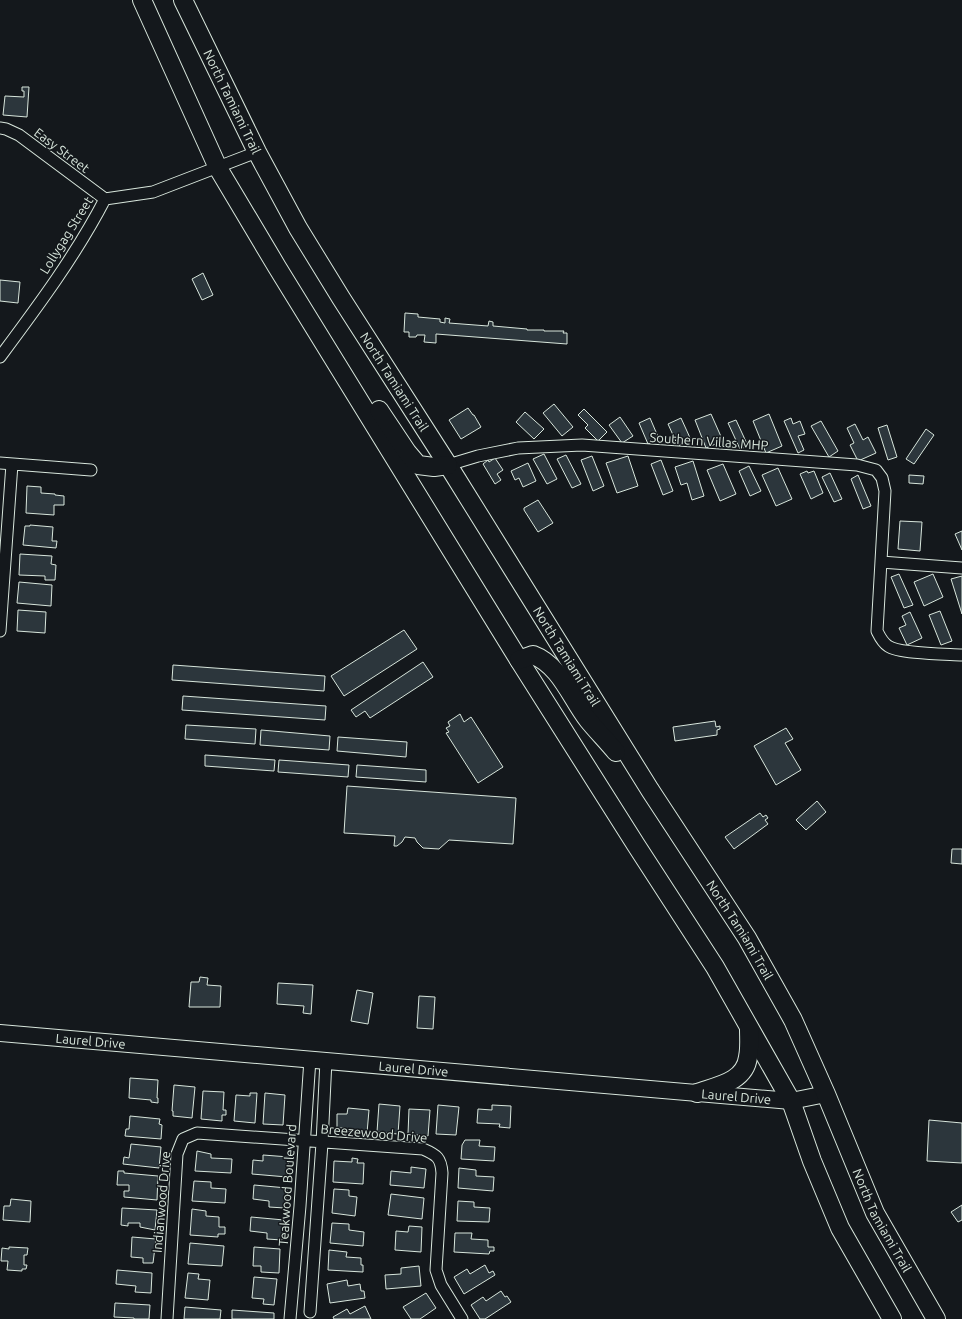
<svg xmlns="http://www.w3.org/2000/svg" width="962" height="1319" font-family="Ubuntu,sans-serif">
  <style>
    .building { fill: #2c363c; stroke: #d8e6dc }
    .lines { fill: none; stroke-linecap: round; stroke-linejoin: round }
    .street-casing { stroke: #d8e6dc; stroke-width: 13 }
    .secondary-casing { stroke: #d8e6dc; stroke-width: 18 }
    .primary-casing { stroke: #d8e6dc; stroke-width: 20 }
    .street { stroke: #14181c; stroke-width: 11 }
    .secondary { stroke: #14181c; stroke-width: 16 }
    .primary { stroke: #14181c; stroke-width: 18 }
    .labels { text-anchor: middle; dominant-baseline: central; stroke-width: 3; stroke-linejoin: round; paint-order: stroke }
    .street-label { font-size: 13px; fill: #d8e6dc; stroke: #14181c }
  </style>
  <rect width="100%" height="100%" fill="#14181c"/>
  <!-- building -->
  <path class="building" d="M22 87H29L27 117 3 115 5 96 24 97V91H22Z
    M203 273 213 295 202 300 192 279Z
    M0 280 20 282 18 303 0 301Z
    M405 313 418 314V317L440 319V322L445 323V318L450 319 449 323 488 326 489 321 493 322V326L527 329V330H544V331H564L563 333H567V344L436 334V343L424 342 425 335H417L416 337H409V332H404Z
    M554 404 573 427 562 436 543 413Z
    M468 408 473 415H474L481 427 461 439 449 420Z
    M584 409 607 432 598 441 585 428 588 425 578 415Z
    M525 412 544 429 534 439 516 422Z
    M711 414 723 441 706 448 695 420Z
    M769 414 782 446 766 453 753 421Z
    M620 417 633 436 622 443 609 425Z
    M650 418 659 439 648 444 639 423Z
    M681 418 691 440 678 446 668 424Z
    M791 418 793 424 800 421 805 434 798 436 804 450 798 453 784 421Z
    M736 420 748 446 740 449 728 423Z
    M821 421 838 451 829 457 811 426Z
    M855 424 863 440 868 437 876 453 858 461 850 445 854 443 847 428Z
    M887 425 897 457 888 460 878 428Z
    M926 429 934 435 914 464 906 459Z
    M544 454 557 479 547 484 533 459Z
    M566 455 581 484 572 488 557 459Z
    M592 456 604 486 593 491 581 460Z
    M628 456 638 486 617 493 606 463Z
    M495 458 503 470 497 474 501 480 495 484 483 464 488 460 489 462Z
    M661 460 673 491 663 495 651 464Z
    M693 461 704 496 692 500 687 483 681 485 675 467Z
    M528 463 536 481 523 487 519 478 515 480 511 471Z
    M723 464 736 494 720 501 707 470Z
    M749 466 761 491 750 496 739 471Z
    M778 468 792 499 776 506 762 475Z
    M807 471 808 473 814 471 823 493 811 499 800 474Z
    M830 473 842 499 834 502 822 477Z
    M858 475 871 506 863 509 851 479Z
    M909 475 924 476 923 484 909 483Z
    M27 486 41 487V493L55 494V495L64 496V505H54V515L26 513Z
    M538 500 553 523 538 532 524 510V508Z
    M900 521 922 522 920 551 898 549Z
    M30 525 53 527 52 541H57L56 548 23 545 25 526H30Z
    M962 531V550L955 534Z
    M20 554 52 556 51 564 56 565 55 580H45V576L19 575Z
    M899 574 913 605 904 608 891 577Z
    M933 574 943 597 924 606 914 582Z
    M962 576V614L951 579Z
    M19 582 52 585 51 606 17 603Z
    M18 610 46 612 45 633 17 631Z
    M940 611 952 641 941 645 929 615Z
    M910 612 922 638 907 645 899 628 906 625 902 616Z
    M404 630 417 649 344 696 331 676Z
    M423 662 433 677 370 718 365 711 356 717 351 710Z
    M173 665 325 676 324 691 172 680Z
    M183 696 326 706 325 720 182 710Z
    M460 714 464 722 471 717 503 767 478 783 446 733 449 732 446 728 450 726 448 722Z
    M715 721 716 727 720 726V729L717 730V735L675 741 673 727Z
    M186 725 256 729 255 744 185 739Z
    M786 728 793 739 785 743 801 770 776 785 754 746Z
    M261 730 330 736 329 750 260 745Z
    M338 737 407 742 406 757 337 751Z
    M205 755 275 760 274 771 205 766Z
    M279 760 349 765 348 777 278 772Z
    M357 765 426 770V782L356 777Z
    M347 786 516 798 513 844 449 840 439 849 423 848 417 842 415 838 405 837 402 842 397 846H394L395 836 344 833Z
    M817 801 826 812 806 830 796 820Z
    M760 813 763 817 766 815 768 818 765 820 768 824 734 849 725 837Z
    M952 849H962V864L951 863Z
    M200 977 208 978 207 985 221 986 220 1007H189L191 982H199Z
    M278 983 313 985 311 1014 303 1013 304 1006 277 1004Z
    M357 990 373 993 368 1024 351 1021Z
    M419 996 435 997 433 1029 417 1028Z
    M130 1078 158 1080 157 1098H158V1103L151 1102V1100L129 1098Z
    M174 1085 195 1087 192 1118 173 1116V1111H172Z
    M203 1091 224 1092 223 1110H226V1115H222V1121L201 1119Z
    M250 1093H257L255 1123 234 1121 236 1095 250 1096Z
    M265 1093 285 1095 283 1125 263 1124Z
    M379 1104 400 1106 398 1134 377 1132Z
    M438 1105 459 1107 456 1135 436 1134Z
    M492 1105 511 1106 510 1128 499 1127 500 1124 477 1123 478 1109 492 1110Z
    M348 1108 369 1110 367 1133 344 1131V1128H337V1114H347Z
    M409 1109 430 1110 428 1136 408 1134Z
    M130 1116 160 1119 159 1124 162 1125 161 1139 125 1136 126 1129H129Z
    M929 1120 962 1123V1163L927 1161Z
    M465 1140H480L479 1146 495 1147 494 1161 461 1159 462 1145Z
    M131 1144 161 1147 159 1168 123 1164 124 1157 129 1158Z
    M197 1151 211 1154V1158L232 1159 231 1173 195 1171Z
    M263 1155 289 1157 287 1177 252 1174 253 1160 263 1161Z
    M352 1158 358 1159 357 1163H364L363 1184 333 1182 334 1161 352 1162Z
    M411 1167 426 1169 424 1188 390 1185 391 1171 411 1173Z
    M459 1168 476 1170V1176L494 1177 493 1191 458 1188Z
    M118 1171H124V1173L158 1176 157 1200 124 1197V1191H129V1185H117Z
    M194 1181 211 1182V1188L226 1189 225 1203 192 1201Z
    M254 1185 287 1188 285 1208 269 1207V1201L253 1199Z
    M334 1189 349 1190V1196L357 1197 355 1216 332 1213Z
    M391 1194 424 1198 422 1219 388 1215Z
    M11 1199 31 1201 30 1222 3 1220 4 1206H10Z
    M458 1201 474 1202V1207L490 1208 489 1222 457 1221Z
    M962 1205V1220L958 1222 951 1212Z
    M122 1208 157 1210 155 1230 140 1227V1223H128V1226L121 1225Z
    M192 1209 206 1211V1216L219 1217V1227H225V1234H218V1237L190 1235Z
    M251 1217 284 1220 282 1240 267 1239V1233L250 1231Z
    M332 1223 349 1224V1230L364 1232 363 1246 330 1243Z
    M409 1226 422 1227 421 1252 395 1250 396 1231 408 1232Z
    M455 1233H472L471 1239 488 1240V1247H494V1251H490L489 1254 454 1252Z
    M132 1237 156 1239 153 1263H143V1258L131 1257Z
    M190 1243 224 1246 222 1266 188 1264Z
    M9 1247 28 1248 27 1255H24V1265H27L26 1269H22V1271L7 1270 8 1261H1L2 1248 9 1249Z
    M254 1247 280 1249 279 1273 261 1272V1266H253Z
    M329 1250 347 1252 346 1257 361 1258V1265H363V1272L328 1270Z
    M485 1265 489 1273 493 1271 495 1275 464 1294 454 1277 467 1269 470 1274Z
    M419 1266 421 1286 386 1289 385 1275 401 1274V1268Z
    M117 1270 152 1273 151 1293 135 1292 136 1286 116 1284Z
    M188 1273 199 1274 198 1279 210 1280 208 1300 185 1298Z
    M254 1277 277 1279 274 1305 263 1304 264 1299 252 1298Z
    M347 1280 348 1286 360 1284 361 1291H364L365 1298 330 1303 327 1284Z
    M501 1291 505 1297 507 1296 511 1302 485 1319H480L471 1305 483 1297 486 1301Z
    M426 1293 436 1308 420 1319H411L403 1307Z
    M115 1303 150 1305 149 1319H134V1318L114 1317Z
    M365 1306 371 1319H334L333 1317 347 1309 350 1314Z
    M185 1307 221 1310 220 1319H184Z
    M232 1310 274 1313V1319H232Z"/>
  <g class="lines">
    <!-- street casing -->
    <g class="street-casing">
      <path id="street" d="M0 128 6 129 19 135 105 199
        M0 357C38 306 76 255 105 199L153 192 257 152
        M0 463 91 470
        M448 465 478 456 518 448 582 445 857 465 876 470 882 478 885 491 877 631C880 637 882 642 888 646 899 654 946 654 962 655
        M881 562 962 568
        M0 631 12 464
        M310 1312 322 1143 326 1060
        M167 1319 177 1154 183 1139 197 1133 423 1149C437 1155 441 1158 442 1173L436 1270 441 1285 462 1319
        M290 1319 300 1206 310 1059"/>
    </g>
    <!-- secondary casing -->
    <g class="secondary-casing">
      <g id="secondary">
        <path id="s1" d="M0 1033 791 1101 826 1094"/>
      </g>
    </g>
    <!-- primary casing -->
    <g class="primary-casing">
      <g id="primary">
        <path d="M142 0 218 168 277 267 519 660 636 845 715 967 791 1101 812 1161 840 1228 892 1319"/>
        <path id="s2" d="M183 0 257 152 298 228 341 298 448 465 650 790 747 938 793 1020 826 1094 875 1213 936 1319"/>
        <path d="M379 410 407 452 418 465 434 467 448 465"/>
        <path d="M519 660 533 655C560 665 571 698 588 720 597 731 607 741 616 752"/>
        <path d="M697 1093C717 1086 745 1082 748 1057 750 1048 749 1038 749 1029"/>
      </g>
    </g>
    <!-- street -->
    <use href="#street" class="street"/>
    <!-- secondary -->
    <use href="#secondary" class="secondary"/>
    <!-- primary -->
    <use href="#primary" class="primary"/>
  </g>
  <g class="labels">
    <!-- street labels -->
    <g class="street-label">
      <text stroke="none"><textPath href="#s2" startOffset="113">North Tamiami Trail</textPath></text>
      <text transform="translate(62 150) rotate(37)">Easy Street</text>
      <text transform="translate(66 235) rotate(-58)">Lollygag Street</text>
      <text stroke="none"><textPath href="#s2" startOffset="437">North Tamiami Trail</textPath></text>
      <text transform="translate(709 441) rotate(4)">Southern Villas MHP</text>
      <text stroke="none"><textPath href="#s2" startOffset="761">North Tamiami Trail</textPath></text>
      <text stroke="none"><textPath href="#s2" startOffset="1085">North Tamiami Trail</textPath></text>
      <text stroke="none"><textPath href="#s1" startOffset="91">Laurel Drive</textPath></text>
      <text stroke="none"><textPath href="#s1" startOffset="415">Laurel Drive</textPath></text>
      <text stroke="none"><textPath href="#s1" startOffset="739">Laurel Drive</textPath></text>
      <text transform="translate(374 1133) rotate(5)">Breezewood Drive</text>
      <text transform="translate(287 1185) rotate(-86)">Teakwood Boulevard</text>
      <text transform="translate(161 1202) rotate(-85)">Indianwood Drive</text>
      <text stroke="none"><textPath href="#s2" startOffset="1409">North Tamiami Trail</textPath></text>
    </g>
  </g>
</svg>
